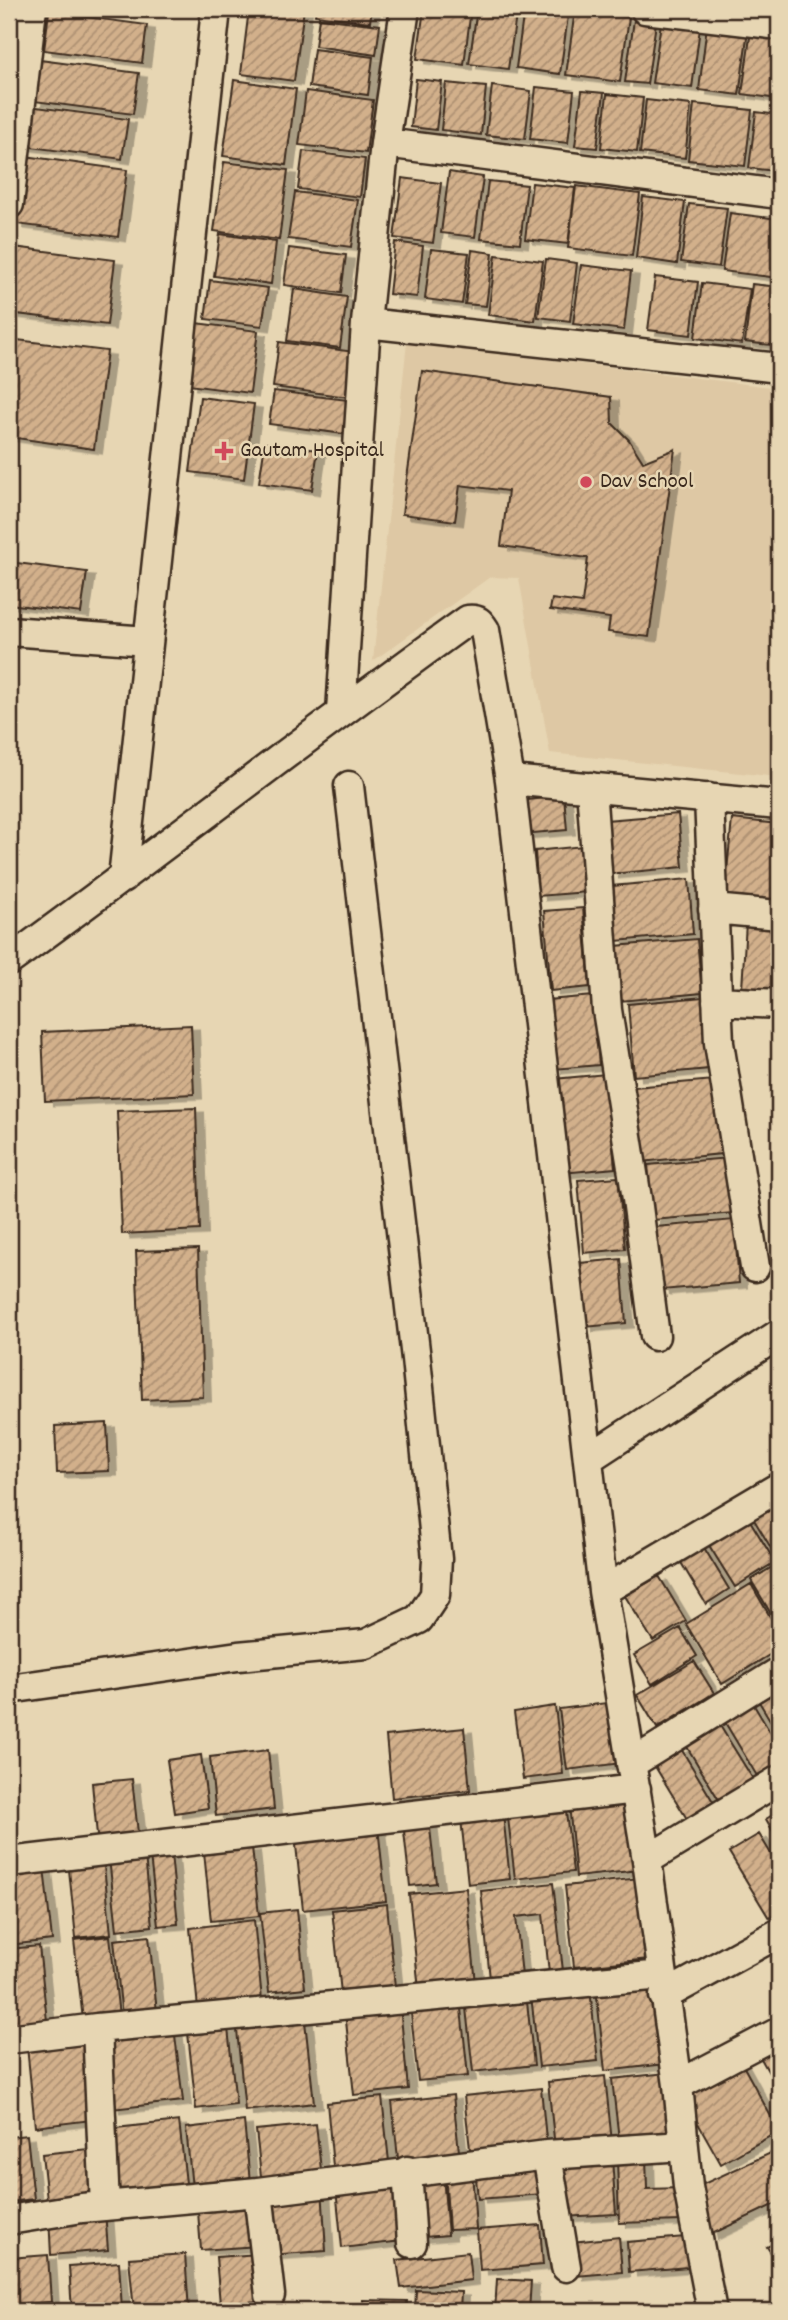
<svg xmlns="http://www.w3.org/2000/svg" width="788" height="2320" font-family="Dekko,sans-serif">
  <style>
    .built { fill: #dec8a4 }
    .building { fill: url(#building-hatch); stroke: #3b2a1e; stroke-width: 2; filter: url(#shadow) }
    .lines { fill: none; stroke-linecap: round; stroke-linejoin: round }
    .minor-casing { stroke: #3b2a1e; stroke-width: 33 }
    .minor { stroke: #e7d6b3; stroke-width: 28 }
    .poi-dot { fill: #d1495b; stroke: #e7d6b3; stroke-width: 2.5 }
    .labels { text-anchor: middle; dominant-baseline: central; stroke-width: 5; stroke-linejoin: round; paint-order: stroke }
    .poi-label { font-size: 23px; fill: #3b2a1e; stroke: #e7d6b3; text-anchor: start }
  </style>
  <defs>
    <pattern id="building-hatch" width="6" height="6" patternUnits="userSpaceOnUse" patternTransform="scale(1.75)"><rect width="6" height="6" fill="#d2b08b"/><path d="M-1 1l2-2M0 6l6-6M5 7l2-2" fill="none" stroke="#ac8f71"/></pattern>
    <filter id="shadow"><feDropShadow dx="8" dy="4.5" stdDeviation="0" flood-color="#0004"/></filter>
  </defs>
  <rect width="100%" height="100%" fill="#e7d6b3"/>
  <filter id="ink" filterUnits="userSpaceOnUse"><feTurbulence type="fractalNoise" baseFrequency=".0143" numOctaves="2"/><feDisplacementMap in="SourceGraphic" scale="14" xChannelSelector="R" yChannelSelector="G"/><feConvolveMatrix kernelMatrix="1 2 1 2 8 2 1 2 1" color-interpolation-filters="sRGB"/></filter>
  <g filter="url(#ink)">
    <!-- built -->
    <path class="built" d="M407 342 779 388V777L550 753 519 578 490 577 373 661Z"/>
    <!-- building -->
    <path class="building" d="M249 9H304L294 81 241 74Z
      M316 9H372L370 22 315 15Z
      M424 9H471L464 65 417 59Z
      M477 9H517L508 69 469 64Z
      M524 9H569L560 74 516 68Z
      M575 10 629 17 620 82 566 75Z
      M49 12 147 25 142 63 44 50Z
      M319 18 380 25 376 55 315 46Z
      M634 20 656 23 647 84 625 82Z
      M661 23 700 28 692 88 652 83Z
      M707 25 748 30 739 95 699 90Z
      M751 30 779 34V99L742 94Z
      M314 49 373 57 368 95 309 87Z
      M40 60 139 73 133 114 34 101Z
      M416 79 442 82 436 130 411 127Z
      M234 80 296 89 286 165 223 156Z
      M446 83 486 87 481 135 441 130Z
      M492 86 531 91 525 139 486 135Z
      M536 87 574 91 568 143 530 139Z
      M306 91 373 100 366 153 299 145Z
      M582 91 604 93 597 148 575 146Z
      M607 94 643 98 637 152 601 148Z
      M646 100 691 105 685 158 640 153Z
      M694 104 752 110 745 166 688 160Z
      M29 106 128 119 122 159 23 146Z
      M756 112 779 115 775 171 749 168Z
      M303 151 365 159 360 197 298 189Z
      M25 156 127 170 118 237 16 224Z
      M224 162 288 170 279 240 214 231Z
      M449 172 483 177 475 237 441 233Z
      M402 178 441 183 433 243 394 238Z
      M488 181 527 185 520 243 481 239Z
      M532 183 575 188 568 244 525 239Z
      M576 186 640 194 632 256 568 248Z
      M295 192 358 200 351 247 288 239Z
      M643 197 685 202 677 264 636 258Z
      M689 204 727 208 719 267 681 262Z
      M730 213 779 219V278L722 271Z
      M220 234 276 242 271 284 214 276Z
      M395 242 423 246 417 297 389 294Z
      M14 247 115 260 107 325 9 313V290Z
      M289 248 346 255 341 293 284 285Z
      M431 249 469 253 462 304 425 299Z
      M472 250 493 253 486 306 465 304Z
      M496 255 543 261 535 321 488 315Z
      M546 259 577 263 570 321 538 317Z
      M581 265 631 271 624 330 573 324Z
      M655 277 698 282 691 335 648 330Z
      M210 280 268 288 262 326 205 319Z
      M702 283 750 289 742 344 695 338Z
      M752 284 779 287V346L745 342Z
      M294 289 347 297 340 348 287 341Z
      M196 323 258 331 250 393 188 385Z
      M9 339 107 351 94 449 9 437Z
      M279 342 355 352 348 397 273 387Z
      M422 371 611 397 612 423 629 440 643 462 675 449 649 637 608 632 610 618 550 610 552 599 582 603 588 558 501 546 508 491 460 485 455 521 402 514Z
      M274 391 348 400 344 434 269 424Z
      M200 397 254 404 244 479 190 472Z
      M265 443 318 450 312 490 259 483Z
      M9 562 87 572 81 613 9 604Z
      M564 796 567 830 522 834 519 801Z
      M678 814 683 867 611 874 606 820Z
      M732 819 779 824V908L724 903Z
      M583 846 587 892 538 896 535 851Z
      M689 879 693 934 616 941 612 886Z
      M583 908 590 987 551 991 544 911Z
      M746 922 779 924V992L742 989Z
      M697 939 702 993 620 1001 615 946Z
      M593 996 599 1065 554 1069 548 1000Z
      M703 997 709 1069 634 1076 628 1004Z
      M191 1025 194 1094 45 1101 42 1032Z
      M606 1074 615 1168 562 1173 554 1079Z
      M714 1080 721 1154 641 1162 634 1087Z
      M196 1108 200 1230 122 1234 117 1111Z
      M729 1158 734 1213 653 1220 648 1165Z
      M618 1177 625 1249 584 1253 578 1180Z
      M734 1220 739 1283 662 1290 656 1227Z
      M198 1249 203 1397 142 1400 136 1251Z
      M621 1259 626 1323 585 1327 580 1263Z
      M107 1423 109 1471 57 1473 55 1426Z
      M779 1489V1556L777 1558 747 1508Z
      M743 1509 775 1562 735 1587 702 1534Z
      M697 1536 729 1589 706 1604 674 1551Z
      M779 1563V1627L751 1580Z
      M659 1576 686 1621 653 1641 625 1596Z
      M751 1584 779 1632V1649L722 1684 686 1624Z
      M680 1628 697 1656 652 1684 634 1655Z
      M694 1661 714 1693 657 1728 637 1695Z
      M779 1687V1735L758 1700Z
      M749 1697 779 1747V1770L760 1781 720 1714Z
      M614 1702 622 1763 567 1770 559 1709Z
      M555 1706 563 1774 523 1779 514 1712Z
      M714 1716 756 1784 722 1805 681 1737Z
      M464 1728 470 1790 392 1798 386 1736Z
      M680 1747 717 1808 690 1824 653 1763Z
      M268 1750 274 1809 216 1816 210 1757Z
      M201 1755 208 1808 175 1813 167 1760Z
      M132 1779 139 1842 98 1846 92 1783Z
      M631 1797 639 1870 576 1877 569 1804Z
      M565 1803 573 1872 515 1879 507 1809Z
      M779 1811V1842L766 1819Z
      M503 1814 510 1879 468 1884 461 1819Z
      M429 1819 436 1883 410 1886 403 1822Z
      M378 1827 386 1901 303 1910 295 1836Z
      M759 1834 779 1867V1911L769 1918 729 1852Z
      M252 1847 259 1916 211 1921 204 1852Z
      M171 1854 178 1924 158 1926 150 1856Z
      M145 1855 152 1926 117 1930 109 1858Z
      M103 1856 111 1934 76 1938 68 1860Z
      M44 1868 52 1940 9 1945V1872Z
      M640 1878 649 1959 574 1967 565 1886Z
      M553 1883 563 1971 549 1973 543 1914 516 1917 522 1976 490 1979 481 1891Z
      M466 1888 476 1983 419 1990 409 1894Z
      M387 1904 395 1987 341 1993 332 1910Z
      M297 1909 305 1988 269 1992 260 1913Z
      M254 1920 262 2000 198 2008 190 1928Z
      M110 1936 119 2016 83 2020 74 1940Z
      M149 1936 157 2012 122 2016 114 1940Z
      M39 1946 47 2021 9 2025V1949Z
      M657 1981 665 2064 605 2071 596 1988Z
      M590 1989 598 2061 539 2067 531 1995Z
      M526 1993 534 2065 473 2072 465 1999Z
      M460 1999 468 2076 418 2081 410 2004Z
      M400 2006 408 2089 354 2095 345 2012Z
      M304 2012 314 2103 245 2111 236 2020Z
      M174 2027 183 2101 112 2109 104 2034Z
      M228 2028 236 2104 196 2109 188 2033Z
      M83 2039 92 2120 35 2127 27 2046Z
      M779 2044V2091L759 2055Z
      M740 2060 779 2131 721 2164 681 2093Z
      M666 2073 673 2142 620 2148 612 2079Z
      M605 2076 612 2142 555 2148 548 2082Z
      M541 2088 547 2149 471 2158 464 2096Z
      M453 2095 460 2161 399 2168 392 2102Z
      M382 2097 390 2171 334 2177 327 2103Z
      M179 2121 187 2192 115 2200 107 2129Z
      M244 2121 250 2182 192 2188 186 2128Z
      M316 2124 322 2179 262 2186 256 2130Z
      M27 2135 34 2199 9 2202V2137Z
      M88 2149 94 2204 48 2209 42 2154Z
      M775 2151 779 2161V2202L710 2235 699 2186Z
      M646 2156 647 2189 681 2188 682 2221 619 2223 617 2158Z
      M612 2159 616 2214 562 2217 558 2163Z
      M542 2162 544 2194 478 2199 475 2167Z
      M472 2170 476 2229 449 2230 445 2172Z
      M443 2176 448 2235 413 2238 409 2179Z
      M396 2183 402 2241 342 2248 336 2189Z
      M322 2188 326 2251 268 2255 263 2192Z
      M254 2194 258 2246 201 2250 197 2199Z
      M105 2211 108 2250 51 2255 49 2216Z
      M540 2225 543 2265 480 2270 477 2230Z
      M619 2237 622 2272 576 2276 572 2242Z
      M685 2237 688 2267 629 2272 627 2242Z
      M779 2241V2265L767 2247Z
      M468 2252 471 2280 401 2288 397 2260Z
      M185 2254 189 2311H134L129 2258Z
      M259 2254 262 2301 220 2304 216 2257Z
      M48 2255 51 2302 9 2305V2258Z
      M119 2262 122 2309 72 2311 69 2266Z
      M497 2279 531 2281 529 2311H495Z
      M416 2290 461 2292 460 2311H415Z
      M363 2300 407 2301V2311H363Z
      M328 2306H356V2311H328Z
      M265 2309H320V2311H265Z"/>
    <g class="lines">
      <!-- minor casing -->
      <g class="minor-casing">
        <path id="minor" d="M645 9 779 25
          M385 143 779 194
          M9 204 32 9
          M366 323 779 368
          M9 631 148 641
          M341 712 366 323 385 143 405 9
          M510 780 779 805
          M591 787 607 1010 637 1199 655 1336
          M709 798 719 1043 755 1267
          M123 878 216 9
          M713 909 779 915
          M9 961C163 849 313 731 468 620 478 619 480 622 485 630L510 780 603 1591 647 1860 678 2085 688 2187 712 2311
          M717 1001 779 1004
          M588 1459 779 1334
          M603 1591 779 1487
          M9 1689 238 1656 366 1644 419 1619 435 1595 437 1559 416 1359 349 786
          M631 1764 779 1672
          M647 1860 779 1780
          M9 1862 636 1789
          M664 1996 779 1933
          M97 2028 105 2206
          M9 2039 97 2028 662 1975
          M678 2085 779 2032
          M547 2155 566 2267
          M407 2171 412 2243
          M258 2192 270 2295
          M9 2220 82 2208 258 2192 547 2155 683 2146"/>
      </g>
      <!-- minor -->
      <use href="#minor" class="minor"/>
    </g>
  </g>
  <!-- markers -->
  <g class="poi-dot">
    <path d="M220.5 440.5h7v7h7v7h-7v7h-7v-7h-7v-7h7z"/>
    <circle cx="586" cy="482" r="7"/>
  </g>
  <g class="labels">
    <!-- poi labels -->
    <g class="poi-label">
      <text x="240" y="451">Gautam Hospital</text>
      <text x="600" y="482">Dav School</text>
    </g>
  </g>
  <!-- margin -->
  <rect width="788" height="2320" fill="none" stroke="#e7d6b3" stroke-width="35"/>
  <rect x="18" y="18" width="753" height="2285" fill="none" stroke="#3b2a1e" stroke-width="2.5" filter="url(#ink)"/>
</svg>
